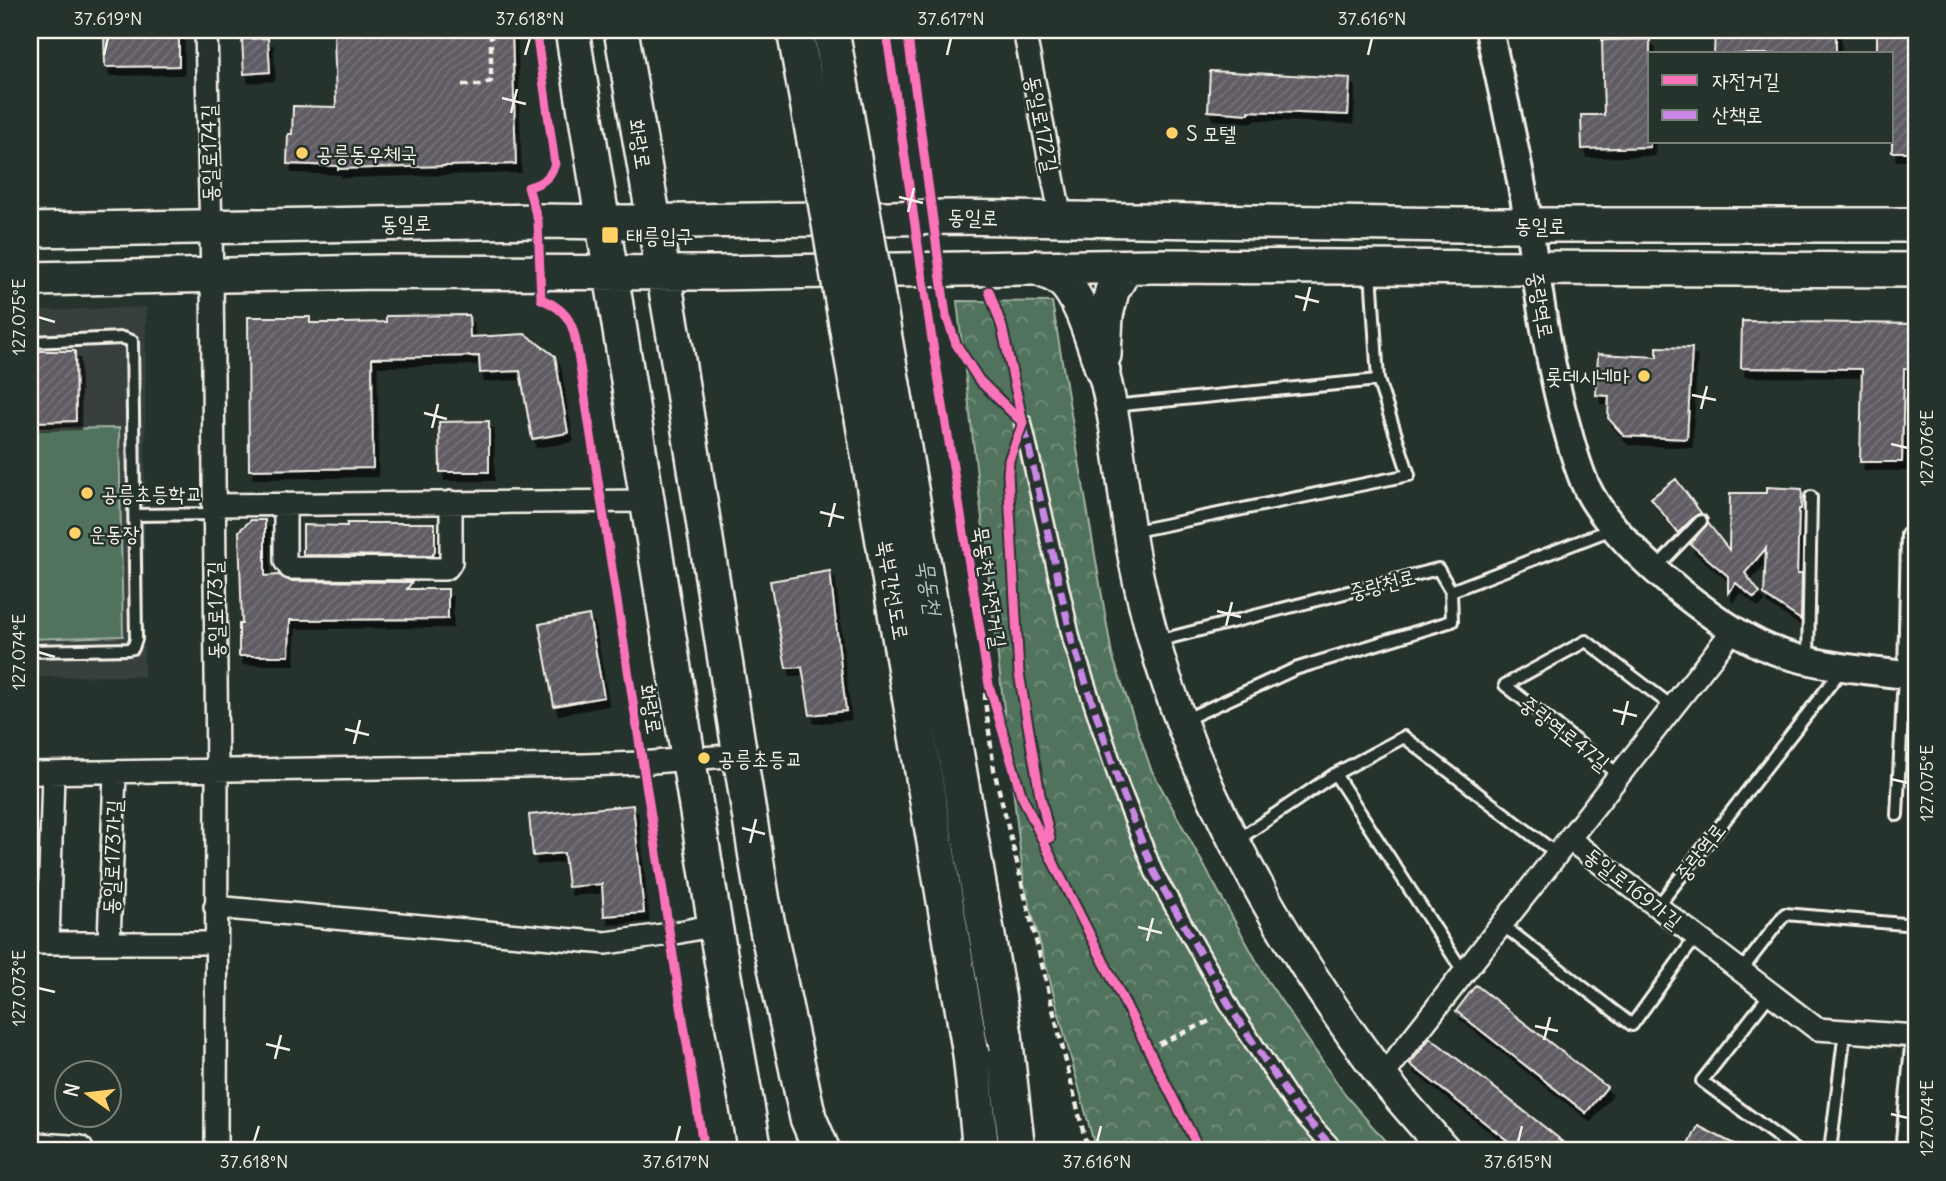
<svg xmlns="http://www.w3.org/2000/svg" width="1946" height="1181" font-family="Delius,'Poor Story',sans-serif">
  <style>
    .built { fill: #373f3e }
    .forest { fill: url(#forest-crowns); stroke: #a2b2a2; stroke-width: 2 }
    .garden { fill: #51735d; stroke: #a2b2a2; stroke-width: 2 }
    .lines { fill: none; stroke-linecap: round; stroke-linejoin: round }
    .stream { stroke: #8fa2a1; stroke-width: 7 }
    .building { fill: url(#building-hatch); stroke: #f4f1e8; stroke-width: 2; filter: url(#shadow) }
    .service-casing { stroke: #f4f1e8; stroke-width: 16 }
    .pedestrian-casing { stroke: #f4f1e8; stroke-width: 21 }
    .minor-casing { stroke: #f4f1e8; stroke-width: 26 }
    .tertiary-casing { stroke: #f4f1e8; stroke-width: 32 }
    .secondary-casing { stroke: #f4f1e8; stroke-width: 35 }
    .primary-casing { stroke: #f4f1e8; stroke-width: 38 }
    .trunk-casing { stroke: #f4f1e8; stroke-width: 40 }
    .path { stroke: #f4f1e8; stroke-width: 4.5; stroke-dasharray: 7 5; stroke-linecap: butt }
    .service { stroke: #26332d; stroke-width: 10 }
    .pedestrian { stroke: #26332d; stroke-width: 16 }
    .minor { stroke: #26332d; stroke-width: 21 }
    .tertiary { stroke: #26332d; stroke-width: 26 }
    .secondary { stroke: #26332d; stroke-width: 30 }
    .primary { stroke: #26332d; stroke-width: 33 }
    .trunk { stroke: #26332d; stroke-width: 35 }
    .trunk-bridge-casing { stroke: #f4f1e8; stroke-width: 40; stroke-linecap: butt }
    .trunk-bridge { stroke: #26332d; stroke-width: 35 }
    .quiet { stroke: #c787e3; stroke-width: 7; stroke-dasharray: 14 7; stroke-linecap: butt }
    .cycleway-casing { stroke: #26332d; stroke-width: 13 }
    .cycleway { stroke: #fb73b8; stroke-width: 9 }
    .ticks { fill: none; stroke: #f4f1e8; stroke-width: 2.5 }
    .poi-dot { fill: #ffd166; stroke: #26332d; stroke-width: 2.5 }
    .labels { text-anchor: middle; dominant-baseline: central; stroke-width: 5; stroke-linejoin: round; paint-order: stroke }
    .street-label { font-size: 21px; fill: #f4f1e8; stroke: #26332d }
    .poi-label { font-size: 21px; fill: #f4f1e8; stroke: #26332d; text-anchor: start }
    .water-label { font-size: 23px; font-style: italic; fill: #b0bdb9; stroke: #26332d }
    .neatline { fill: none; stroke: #f4f1e8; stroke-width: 2.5 }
    .ticks-label { font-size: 18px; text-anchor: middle; fill: #f4f1e8 }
  </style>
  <defs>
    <pattern id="forest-crowns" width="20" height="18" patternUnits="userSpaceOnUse" patternTransform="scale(1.75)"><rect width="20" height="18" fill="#51735d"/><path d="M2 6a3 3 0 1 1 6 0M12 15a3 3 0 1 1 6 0" fill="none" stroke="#738e7c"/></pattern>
    <pattern id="building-hatch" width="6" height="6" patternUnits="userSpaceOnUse" patternTransform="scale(1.75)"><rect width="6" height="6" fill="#605b64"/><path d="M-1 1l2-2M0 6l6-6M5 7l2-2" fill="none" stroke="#77737a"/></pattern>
    <filter id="shadow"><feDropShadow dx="4.5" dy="8" stdDeviation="0" flood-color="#0009"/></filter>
  </defs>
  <rect width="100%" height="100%" fill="#26332d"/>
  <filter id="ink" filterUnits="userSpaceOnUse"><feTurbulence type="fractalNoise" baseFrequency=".0143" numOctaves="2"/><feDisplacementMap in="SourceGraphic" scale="14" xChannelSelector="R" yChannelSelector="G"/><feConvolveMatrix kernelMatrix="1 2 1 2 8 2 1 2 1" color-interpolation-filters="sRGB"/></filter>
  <g filter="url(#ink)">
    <!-- built -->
    <path class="built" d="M146 307 144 676 30 677V311Z"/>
    <!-- forest -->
    <path class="forest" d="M957 301 1052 302 1112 655 1151 769 1267 980 1346 1096 1394 1151H1096L1024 884Z"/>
    <!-- garden -->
    <path class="garden" d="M119 428 123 636 30 639V429Z"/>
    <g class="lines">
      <!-- stream -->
      <path class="stream" d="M939 759 945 796"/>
    </g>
    <!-- building -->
    <path class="building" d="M104 30H179V66L105 67Z
      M334 30H512L516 164 338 169V166L287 164 288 134H292L293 106 336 107Z
      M1715 30H1836V54H1714Z
      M1877 30H1916V152H1892V54H1877Z
      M268 38 270 72 244 74 242 39Z
      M1650 39V147L1582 149 1581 115H1604L1602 40Z
      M1210 71 1350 78 1348 115 1249 111V114L1208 111Z
      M469 315 470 337 525 334 555 356 568 433 532 439 520 371 480 373 479 356 372 358 373 468 249 470 248 317H310V323H345L386 322V316Z
      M1742 321 1916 324V369H1904L1902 462H1860L1862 369 1741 368Z
      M1657 347 1692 348 1687 439 1624 436 1608 418 1609 396 1596 395 1598 354 1657 357Z
      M30 351H75L76 421 30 422Z
      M489 421V472H440L439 422Z
      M1676 479 1701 513 1695 516 1678 533 1651 498Z
      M1767 487 1802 489 1801 509H1799L1797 574H1802L1801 620 1764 595 1766 548 1745 573 1760 593 1754 598 1736 583 1728 593V576L1690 544 1708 523 1729 550 1730 493H1767Z
      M251 520H265V576L279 575 290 581 412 582 407 589H448V619L290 620 289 656H239V624H242L239 531Z
      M347 523H435V551L432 556 303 555V525L347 526Z
      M830 571 846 711 810 715 802 667 786 668 770 581Z
      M589 615 604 697 554 706 539 624Z
      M633 805 644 913 604 916 602 884 568 887 564 853 533 856 529 815Z
      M1476 985 1607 1087 1586 1113 1456 1011Z
      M1430 1038 1441 1046 1575 1151H1521L1410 1064Z
      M1698 1126 1748 1151H1686Z"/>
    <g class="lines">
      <!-- service casing -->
      <g class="service-casing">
        <path id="service" d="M30 342 123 338 132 341 136 639 133 648 128 649 30 651
          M1112 406 1378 380
          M135 515 213 514
          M1130 532 1409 475 1378 380 1371 271
          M1656 568 1701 521
          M1451 591 1612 529
          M1157 641 1438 569 1451 591 1452 621 1295 669 1184 720
          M1808 660 1811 497
          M1335 774 1464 973
          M1619 775 1505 685 1586 641 1673 707
          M1897 815 1904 675 1907 534
          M1236 841 1335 774 1404 737 1557 854
          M1658 906 1843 668
          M1501 924 1632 1025 1696 937
          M1741 971 1785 914 1916 925
          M1771 993 1702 1081 1797 1151
          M1830 1151 1845 1031
          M1901 1151 1912 1036"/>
      </g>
      <!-- pedestrian casing -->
      <g class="pedestrian-casing">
        <path id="pedestrian" d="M1023 423 1072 641 1121 789 1154 872 1232 1010 1294 1105 1336 1151"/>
      </g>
      <!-- minor casing -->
      <g class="minor-casing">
        <path id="minor" d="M206 30 212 276 217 771 216 1151
          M1024 30 1061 218
          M285 504V561L290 568 444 569 448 567 451 562V502
          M213 505 648 501
          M30 773 584 765 641 763 739 755
          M1569 839 1817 1029 1916 1036
          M215 907 606 943 670 934 715 925
          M30 943H216
          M48 943 53 773
          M109 943 115 772
          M1382 1077 1734 629"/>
      </g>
      <!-- tertiary casing -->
      <g class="tertiary-casing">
        <path id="tertiary" d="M1489 30C1503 95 1519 161 1529 227 1538 289 1547 350 1562 410 1569 435 1575 462 1586 486 1611 542 1714 626 1770 649 1813 666 1870 671 1916 676"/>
      </g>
      <!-- secondary casing -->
      <g class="secondary-casing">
        <path id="secondary" d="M1103 371C1117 422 1121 475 1129 528 1134 565 1144 605 1154 641 1200 799 1283 944 1381 1075 1401 1101 1424 1126 1446 1151
          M30 1148 78 1151"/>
      </g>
      <!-- primary casing -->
      <g class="primary-casing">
        <path id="primary" d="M572 30 715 925 755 1151
          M621 30 677 354 768 934
          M30 230 538 221 618 222 952 217 1459 225H1916
          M1035 267C1043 271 1053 274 1060 279 1081 294 1094 347 1103 371
          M30 279 377 272 713 273 1155 266 1916 270
          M1104 355 1106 315 1112 291 1126 267"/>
      </g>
      <!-- trunk casing -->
      <g class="trunk-casing">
        <path id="trunk" d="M763 906 808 1118 822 1151
          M1004 1035 1017 1151
          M971 1054 981 1151"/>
      </g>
      <!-- path -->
      <path class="path" d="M462 85H483L491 81V30
        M986 669 985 700 994 770 1088 1151
        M1148 1049 1214 1019"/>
      <!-- service -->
      <use href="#service" class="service"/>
      <!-- pedestrian -->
      <use href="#pedestrian" class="pedestrian"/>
      <!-- minor -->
      <use href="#minor" class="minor"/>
      <!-- tertiary -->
      <use href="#tertiary" class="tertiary"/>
      <!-- secondary -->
      <use href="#secondary" class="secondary"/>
      <!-- primary -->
      <use href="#primary" class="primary"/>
      <!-- trunk -->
      <use href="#trunk" class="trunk"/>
      <!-- trunk-bridge casing -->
      <g class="trunk-bridge-casing">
        <path id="trunk-bridge" d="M795 30 830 224 971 1054
          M831 30 1004 1035"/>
      </g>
      <!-- trunk-bridge -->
      <use href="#trunk-bridge" class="trunk-bridge"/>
      <!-- quiet -->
      <path class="quiet" d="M1024 426 1072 641 1121 789 1154 872 1232 1010 1294 1105 1336 1151"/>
      <!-- cycleway casing -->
      <g class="cycleway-casing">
        <path id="cycleway" d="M536 30 555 164C550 178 543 183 528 187L538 221 541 299C576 313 574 333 580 366L702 1139
          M886 30 931 333 989 685 1021 794 1058 872 1200 1151
          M907 30 946 315 956 344 979 380 1023 423
          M989 291 1002 327 1023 423 1009 460 1008 474 1019 673 1040 795 1050 838"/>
      </g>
      <!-- cycleway -->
      <use href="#cycleway" class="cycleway"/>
    </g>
  </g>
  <!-- ticks -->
  <path class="ticks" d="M104 55 108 38M525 55 530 38M947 55 951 38M1368 55 1372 38M502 98 526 104M511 113 517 89M899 197 923 203M908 212 914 188M1295 296 1319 302M1304 311 1310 287M38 317 55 322M1692 395 1716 400M1701 409 1707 386M424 413 447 419M432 428 438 404M1891 444 1908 448M820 512 844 518M829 527 835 503M1217 611 1241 617M1226 626 1232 602M38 652 55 657M1613 710 1637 716M1622 725 1628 701M345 729 369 735M354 744 360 720M1891 779 1908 783M742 828 765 834M750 843 756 819M1138 927 1162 933M1147 941 1153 918M38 988 55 992M1535 1026 1558 1031M1544 1040 1550 1017M266 1044 290 1050M275 1059 281 1035M1891 1114 1908 1118M254 1142 259 1126M676 1142 680 1126M1097 1142 1101 1126M1518 1142 1522 1126"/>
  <!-- markers -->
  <g class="poi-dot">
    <circle cx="1172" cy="133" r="7"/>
    <circle cx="302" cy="153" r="7"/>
    <rect x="601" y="226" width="18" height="18" rx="3.5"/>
    <circle cx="1644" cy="376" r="7"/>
    <circle cx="87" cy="493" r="7"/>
    <circle cx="75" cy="533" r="7"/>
    <circle cx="704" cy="758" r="7"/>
  </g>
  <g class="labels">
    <!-- street labels -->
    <g class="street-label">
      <text transform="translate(1042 124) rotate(79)">동일로172길</text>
      <text transform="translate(640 144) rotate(81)">화랑로</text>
      <text transform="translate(209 153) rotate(-91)">동일로174길</text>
      <text transform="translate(973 217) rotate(1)">동일로</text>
      <text transform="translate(406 223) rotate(-1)">동일로</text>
      <text x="1540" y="225">동일로</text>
      <text transform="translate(1541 305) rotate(80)">중랑역로</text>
      <text transform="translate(1382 584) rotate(-14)">중랑천로</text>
      <text transform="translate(990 587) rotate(81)">묵동천 자전거길</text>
      <text transform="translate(893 590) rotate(80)">북부간선도로</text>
      <text transform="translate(215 610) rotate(-91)">동일로173길</text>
      <text transform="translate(651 709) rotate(81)">화랑로</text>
      <text transform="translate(1565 733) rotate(38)">중랑역로47길</text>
      <text transform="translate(1700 852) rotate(-52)">중랑역로</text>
      <text transform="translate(112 857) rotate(-88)">동일로173가길</text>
      <text transform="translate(1633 888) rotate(38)">동일로169가길</text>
    </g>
    <!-- poi labels -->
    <g class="poi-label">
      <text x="1186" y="133">S 모텔</text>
      <text x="316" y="153">공릉동우체국</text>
      <text x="626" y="235">태릉입구</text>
      <text x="1630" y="376" text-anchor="end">롯데시네마</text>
      <text x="101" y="493">공릉초등학교</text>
      <text x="89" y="533">운동장</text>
      <text x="718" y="758">공릉초등교</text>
    </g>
    <!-- water labels -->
    <g class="water-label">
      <text transform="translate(930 587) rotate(81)">묵동천</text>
    </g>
  </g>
  <!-- margin -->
  <rect width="1946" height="1181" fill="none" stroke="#26332d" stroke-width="77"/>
  <!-- legend -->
  <rect x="1648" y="52" width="245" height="91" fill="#26332d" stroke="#787f78" stroke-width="2"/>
  <rect x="1662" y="75" width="35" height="10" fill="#fb73b8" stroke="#787f78" stroke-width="2"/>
  <text x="1712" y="88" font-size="21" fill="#f4f1e8">자전거길</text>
  <rect x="1662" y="110" width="35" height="10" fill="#c787e3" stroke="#787f78" stroke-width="2"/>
  <text x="1712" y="122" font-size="21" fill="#f4f1e8">산책로</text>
  <!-- north arrow -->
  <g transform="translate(88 1094) rotate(284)"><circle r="33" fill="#26332d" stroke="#787f78" stroke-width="2"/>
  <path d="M0-5L12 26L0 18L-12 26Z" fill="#ffd166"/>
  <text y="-10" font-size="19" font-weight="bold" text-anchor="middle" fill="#f4f1e8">N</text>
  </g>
  <rect x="38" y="38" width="1870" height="1104" class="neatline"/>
  <g class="ticks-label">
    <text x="108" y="25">37.619°N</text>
    <text x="530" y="25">37.618°N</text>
    <text x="951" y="25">37.617°N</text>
    <text x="1372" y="25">37.616°N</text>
    <text transform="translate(19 317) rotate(-90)" y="6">127.075°E</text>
    <text transform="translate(1927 448) rotate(-90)" y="6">127.076°E</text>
    <text transform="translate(19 652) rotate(-90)" y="6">127.074°E</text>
    <text transform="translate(1927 783) rotate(-90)" y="6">127.075°E</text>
    <text transform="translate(19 988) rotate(-90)" y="6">127.073°E</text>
    <text transform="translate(1927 1118) rotate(-90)" y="6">127.074°E</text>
    <text x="254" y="1168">37.618°N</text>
    <text x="676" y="1168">37.617°N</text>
    <text x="1097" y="1168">37.616°N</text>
    <text x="1518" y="1168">37.615°N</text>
  </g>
</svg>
